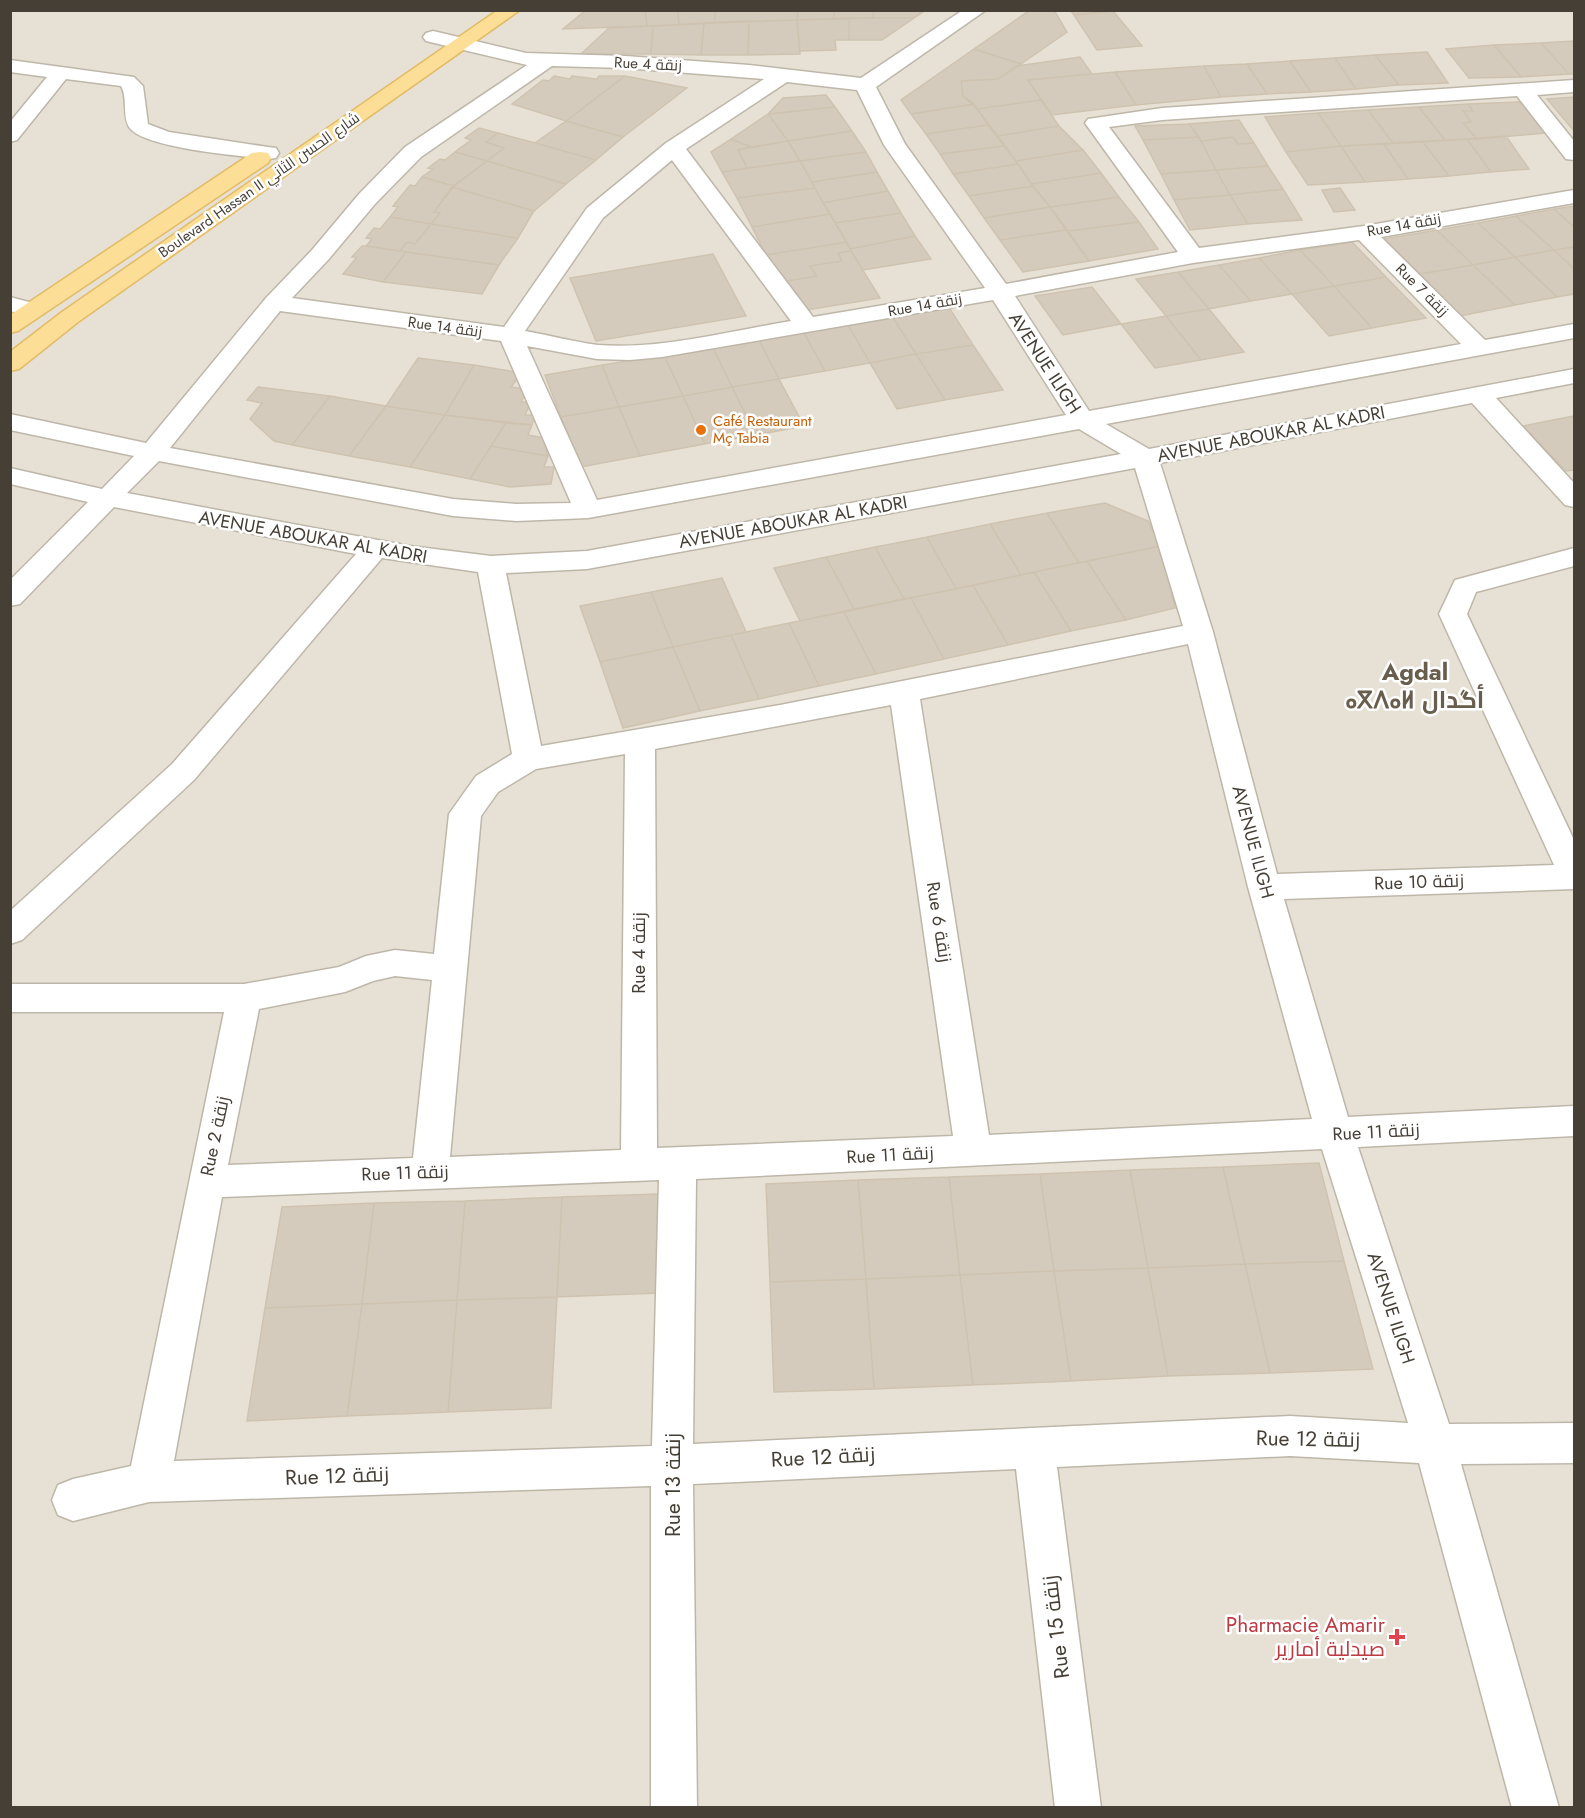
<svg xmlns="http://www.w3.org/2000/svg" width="1585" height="1818" font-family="Jost,Cairo,'Noto Sans Tifinagh',sans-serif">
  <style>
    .residential { fill: #e7e1d5 }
    .building { fill: #d5cbbc; stroke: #cfc3b0; stroke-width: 1.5 }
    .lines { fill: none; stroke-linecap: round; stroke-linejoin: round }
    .minor-casing { stroke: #beb7a9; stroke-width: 3 }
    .major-casing { stroke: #e2bb66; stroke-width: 3 }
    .minor { fill: #fff; fill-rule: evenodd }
    .major { fill: #fdde96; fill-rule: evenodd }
    .food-dot { fill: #e8710a; stroke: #fff; stroke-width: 2 }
    .health-dot { fill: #e0444e; stroke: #fff; stroke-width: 2 }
    .labels { text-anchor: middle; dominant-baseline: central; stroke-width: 5; stroke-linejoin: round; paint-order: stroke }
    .far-street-label { font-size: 15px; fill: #463f36; stroke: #fff }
    .far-food-label { font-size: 15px; fill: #c56008; stroke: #fff; text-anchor: start }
    .street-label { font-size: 18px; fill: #463f36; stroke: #fff }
    .near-street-label { font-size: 21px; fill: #463f36; stroke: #fff }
    .near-health-label { font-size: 21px; fill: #be3a42; stroke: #fff; text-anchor: end }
    .district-label { font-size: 24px; font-weight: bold; fill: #695d4d; stroke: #fff }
  </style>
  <rect width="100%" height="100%" fill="#f3efe7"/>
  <!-- residential -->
  <path class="residential" d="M11 11H1574V1807H11Z"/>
  <!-- building -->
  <path class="building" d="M586 10H645L647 26 563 29Z
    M645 10H678L679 25 647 26Z
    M678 10H715V23L679 25Z
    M715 10H798L797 20 715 23Z
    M798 10H834V19L797 20Z
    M834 10H873V18L834 19Z
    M873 10H926L914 18H873Z
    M1030 10H1054L1067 32 1021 64 974 49Z
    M1070 10H1113V11L1074 15Z
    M1113 11 1142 46 1097 50 1074 15Z
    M849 18V40H835L836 50 800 51 797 20Z
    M849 18H914L882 40H849Z
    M797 20 800 54 748 55 749 21Z
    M749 21 748 55H701L704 23Z
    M704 23 701 55 651 54 653 26Z
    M653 26 651 54H581L609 28Z
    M1574 41V74H1569L1541 43Z
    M1541 43 1569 74 1521 77 1494 45Z
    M1494 45 1521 77 1469 78 1446 49Z
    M974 49 1021 64 998 79 961 81 963 96 974 104 911 114 901 100Z
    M1427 52 1448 83 1399 85 1375 55Z
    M1375 55 1399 85 1356 89 1335 58Z
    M1080 57 1092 74 1028 80 1041 100 977 109 963 96 961 81 998 79 1017 66Z
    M1335 58 1356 89 1311 92 1290 61Z
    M1290 61 1311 92 1267 94 1247 64Z
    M1247 64 1267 94 1221 97 1204 66Z
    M1204 66 1221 97 1136 105 1115 72Z
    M1115 72 1136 105 1052 115 1028 80Z
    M554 76 570 79 572 76 597 79 599 76H625L566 121 512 104 543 80 549 81Z
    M625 76 687 88 623 137 566 121Z
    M826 95 835 107 768 114 783 98Z
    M1574 97V131L1547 99Z
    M1041 100 1059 126 998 136 977 109Z
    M1520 102 1547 133 1477 139 1463 123 1471 122 1463 111H1473L1468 104Z
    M974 104 988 125 926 134 911 114Z
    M1468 104 1473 111H1463L1471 122 1463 123 1477 139 1445 140 1419 107Z
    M835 107 852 131 788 141 768 114Z
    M1419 107 1445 140 1393 143 1368 110Z
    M1368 110 1393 143 1341 146 1318 113Z
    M1318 113 1341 146 1286 152 1265 117Z
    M768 114 788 141 751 147 731 139Z
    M1239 120 1254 143 1238 144 1233 137 1201 141 1189 124Z
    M566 121 623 137 596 160 535 143Z
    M1189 124 1199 137 1143 140 1135 126Z
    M988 125 1004 146 940 154 926 134Z
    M1059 126 1083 150 1016 161 998 136Z
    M479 128 498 133 486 142 504 148 487 161 455 152 471 140 465 138Z
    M852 131 866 152 800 161 788 141Z
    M498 133 535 143 596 160 566 184 487 161 504 148 486 142Z
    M1506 136 1529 169 1491 172 1467 139Z
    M1199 137 1216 170 1161 174 1143 140Z
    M1233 137 1238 144 1254 143 1268 166 1216 170 1201 141Z
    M731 139 751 147 738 150 747 168 722 172 711 152Z
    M1467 139 1491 172 1449 176 1423 142Z
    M788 141 800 161 747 168 738 150Z
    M1423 142 1449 176 1408 179 1384 144Z
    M1384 144 1408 179 1365 182 1341 146Z
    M1004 146 1018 164 953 174 940 154Z
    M1341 146 1365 182 1308 185 1286 152Z
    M1083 150 1101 173 1031 184 1016 161Z
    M455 152 487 161 454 186 422 177 433 169 428 168 440 159 445 160Z
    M866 152 877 172 812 182 800 161Z
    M487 161 566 184 534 211 452 187Z
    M800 161 815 188 737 198 722 172Z
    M1018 164 1033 186 969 196 953 174Z
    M1268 166 1283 189 1230 195 1216 170Z
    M1216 170 1230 195 1174 200 1161 174Z
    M877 172 888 191 823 203 812 182Z
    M1101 173 1119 197 1050 207 1031 184Z
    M422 177 454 186 434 212 440 213 431 224 390 217 398 207 393 206 410 185 415 186Z
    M1033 186 1050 207 984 218 969 196Z
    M452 187 534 211 518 238 431 224 440 213 434 212Z
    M815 188 830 214 752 227 737 198Z
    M1340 188 1355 210 1334 212 1322 190Z
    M1283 189 1302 220 1248 224 1230 195Z
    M888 191 901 213 835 223 823 203Z
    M1230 195 1248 224 1190 230 1174 200Z
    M1119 197 1139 222 1068 231 1050 207Z
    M1574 206V227L1554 209Z
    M1050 207 1066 230 1000 240 984 218Z
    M1554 209 1574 227V247L1554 250 1516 216Z
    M901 213 915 236 850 249 835 223Z
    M830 214 847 242 766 255 752 227Z
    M1516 216 1554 250 1515 257 1478 223Z
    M390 217 431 224 415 244 407 242 400 251 366 246 372 239 366 238 374 228 380 229Z
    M1139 222 1158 249 1089 261 1068 231Z
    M1478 223 1515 257 1473 265 1437 230Z
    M431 224 518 238 499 265 400 251 407 242 415 244Z
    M1066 230 1089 261 1023 272 1000 240Z
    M1437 230 1473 265 1420 274 1384 239Z
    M915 236 931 259 863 270 850 249Z
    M847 242 851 251 838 253 842 261 810 266 817 276 781 282 766 255Z
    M1352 242 1386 277 1334 286 1300 250Z
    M362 246H366L406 252 383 282 343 274 357 257H352Z
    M1574 247V269L1554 250Z
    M1300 250 1334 286 1292 294 1259 258Z
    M1554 250 1574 269V294L1557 297 1515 257Z
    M851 251 880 298 801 311 781 282 817 276 810 266 842 261 838 253Z
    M406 252 499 265 482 294 383 282Z
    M713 254 746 316 596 341 570 278Z
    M1515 257 1557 297 1515 305 1473 265Z
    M1259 258 1292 294 1251 301 1219 265Z
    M1219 265 1251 301 1209 309 1178 272Z
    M1473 265 1515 305 1460 316 1420 274Z
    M1178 272 1209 309 1166 316 1136 279Z
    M1386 277 1426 318 1372 328 1334 286Z
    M1334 286 1372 328 1329 336 1292 294Z
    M1092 287 1121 324 1063 335 1035 296Z
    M948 306 973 345 916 354 892 316Z
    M1209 309 1244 352 1201 360 1166 316Z
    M892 316 916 354 870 363 847 323Z
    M1166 316 1201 360 1155 368 1121 324Z
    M847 323 870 363 825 371 803 331Z
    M803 331 825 371 779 379 758 338Z
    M758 338 779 379 732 387 712 346Z
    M973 345 1003 390 945 400 916 354Z
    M712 346 732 387 683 396 664 355Z
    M916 354 945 400 897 409 870 363Z
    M664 355 683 396 619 407 602 365Z
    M418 358 474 365 445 415 386 406Z
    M474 365 522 373 511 387 528 389 521 402H531L525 415H535L532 425 445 415Z
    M602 365 619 407 561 417 545 375Z
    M779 379 804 426 756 435 732 387Z
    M258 387 330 396 292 445 274 441 250 419 262 403 247 400Z
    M732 387 756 435 705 444 683 396Z
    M330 396 386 406 349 456 292 445Z
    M683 396 705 444 640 456 619 407Z
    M386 406 445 415 410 467 349 456Z
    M619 407 640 456 581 467 561 417Z
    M445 415 506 423 470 479 410 467Z
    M1574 416V470L1566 471 1523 426Z
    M506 423 532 425 528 435 544 438 548 456 491 446Z
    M491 446 548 456 544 467H554L551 484 510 487 470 479Z
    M1105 503 1148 521 1161 546 1079 563 1047 513Z
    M1047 513 1079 563 1021 575 990 524Z
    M990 524 1021 575 956 589 927 537Z
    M927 537 956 589 904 599 875 547Z
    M1161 546 1175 608 1126 620 1087 561Z
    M875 547 904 599 854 609 826 557Z
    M826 557 854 609 800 621 774 568Z
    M1087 561 1126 620 1071 631 1034 572Z
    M1034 572 1071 631 1008 645 973 585Z
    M722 578 746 632 673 647 651 592Z
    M973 585 1008 645 944 659 911 598Z
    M651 592 673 647 600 662 580 606Z
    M911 598 944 659 876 674 844 612Z
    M844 612 876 674 819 686 789 623Z
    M789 623 819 686 759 699 731 635Z
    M731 635 759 699 700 711 673 647Z
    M673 647 700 711 623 728 600 662Z
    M1319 1163 1344 1261 1245 1264 1223 1167Z
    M1223 1167 1245 1264 1148 1268 1130 1170Z
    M1130 1170 1148 1268 1054 1271 1040 1174Z
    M1040 1174 1054 1271 960 1275 949 1177Z
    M949 1177 960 1275 866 1279 858 1180Z
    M858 1180 866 1279 770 1282 766 1184Z
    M659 1194 658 1293 557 1297 562 1197Z
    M562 1197 557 1297 457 1300 465 1201Z
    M465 1201 457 1300 362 1304 374 1203Z
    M374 1203 362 1304 265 1308 282 1207Z
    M1344 1261 1373 1369 1270 1373 1245 1264Z
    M1245 1264 1270 1373 1168 1376 1148 1268Z
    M1148 1268 1168 1376 1071 1381 1054 1271Z
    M1054 1271 1071 1381 973 1385 960 1275Z
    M960 1275 973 1385 874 1389 866 1279Z
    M866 1279 874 1389 774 1392 770 1282Z
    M557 1297 551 1408 448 1412 457 1300Z
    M457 1300 448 1412 347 1416 362 1304Z
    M362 1304 347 1416 247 1421 265 1308Z"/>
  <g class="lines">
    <!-- minor casing -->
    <g class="minor-casing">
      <path id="minor" d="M963 10H986L876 87 905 144 1006 284 1178 252 1085 123 1088 119 1162 108 1574 80V92L1537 95 1574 141V160L1566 159 1517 96 1162 120 1109 127 1199 248 1364 226 1574 190V203L1381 237 1485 340 1574 324V338L1106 424 1149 449 1574 369V383L1496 398 1574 483V507L1565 505 1472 403 1160 463 1213 632 1277 874 1554 865 1439 614 1455 580 1574 548V566L1476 592 1467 614 1574 840V889L1284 899 1348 1117 1574 1106V1136L1358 1147 1449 1424 1574 1423V1463L1461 1464 1559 1808H1512L1419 1463 1290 1456 1057 1467 1101 1808H1055L1016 1469 693 1484 697 1808H651V1486L149 1502 73 1521 58 1515 52 1500 58 1485 73 1479 131 1466 224 1012H10V984H244L339 967 366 956 395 950 434 954 449 814 476 776 512 754 478 572 382 558 194 780 22 940 10 944V911L172 764 356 554 114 507 20 604 10 606V580L88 502 10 484V468L102 489 134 456 10 430V414L146 443 266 298 312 250 359 194 405 147 527 65 426 41 423 37 426 33 433 31 526 53 625 56 749 65 861 78ZM552 66 625 68 764 79 666 143 587 208 504 327 292 298 328 260 375 204 421 157ZM787 82 857 90 884 145 985 288 813 317 686 149ZM672 160 791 321C730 331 660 350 598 345 574 342 549 335 525 331L603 218ZM1359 240 1461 344 1089 411 1015 296 1193 263ZM993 300 1066 415 597 500 527 346 597 359 630 360 662 357ZM280 311 501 341 571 503 516 504 453 499 170 448ZM1079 429 1121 454 587 551 491 556 410 546 127 493 159 461 453 516 516 521 588 518ZM1135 468 1183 626 780 705 541 746 506 573 587 569ZM1188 644 1248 887 1312 1119 989 1135 920 699ZM891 705 953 1136 657 1148 655 749ZM625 754 621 1150 450 1157 481 816 498 792 536 769ZM395 976 432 980 413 1158 228 1165 259 1009 345 992 373 981ZM1322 1149 1408 1423 1290 1416 693 1444 696 1179ZM659 1180 652 1446 174 1461 222 1197Z
        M10 60 134 77 143 86 148 124 169 132 268 147 276 148 279 153 276 158 268 159C241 156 142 148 129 127 122 115 128 98 121 86L66 79 17 140 10 142V122L47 77 10 72Z
        M10 297 40 305 44 310 40 315 32 317 10 311Z"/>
    </g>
    <!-- major casing -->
    <g class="major-casing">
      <path id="major" d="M498 10H520L78 322 19 369 10 371V352L62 312Z
        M260 152 268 153 271 158 268 163 18 331 10 333V315L252 153Z"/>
    </g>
    <!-- minor -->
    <use href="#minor" class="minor"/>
    <!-- major -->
    <use href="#major" class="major"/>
  </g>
  <!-- markers -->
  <circle class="food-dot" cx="701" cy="430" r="6"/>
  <path class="health-dot" d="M1394 1628h6v6h6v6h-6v6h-6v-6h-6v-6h6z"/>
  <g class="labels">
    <!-- far-street labels -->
    <g class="far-street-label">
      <text transform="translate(648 64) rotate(3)">Rue 4 زنقة</text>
      <text transform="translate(259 185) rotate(-35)">Boulevard Hassan II شارع الحسن الثاني</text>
      <text transform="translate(1404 225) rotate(-10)">Rue 14 زنقة</text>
      <text transform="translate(1422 290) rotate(45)">Rue 7 زنقة</text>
      <text transform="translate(925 305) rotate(-10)">Rue 14 زنقة</text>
      <text transform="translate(445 327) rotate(8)">Rue 14 زنقة</text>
    </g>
    <!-- far-food labels -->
    <g class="far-food-label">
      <text x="713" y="421">Café Restaurant<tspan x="713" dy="17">Mç Tabia</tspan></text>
    </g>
    <!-- street labels -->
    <g class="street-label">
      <text transform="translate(1045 363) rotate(57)">AVENUE ILIGH</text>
      <text transform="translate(1271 434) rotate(-11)">AVENUE ABOUKAR AL KADRI</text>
      <text transform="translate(793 522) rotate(-10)">AVENUE ABOUKAR AL KADRI</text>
      <text transform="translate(313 537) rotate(10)">AVENUE ABOUKAR AL KADRI</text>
      <text transform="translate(1253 842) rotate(75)">AVENUE ILIGH</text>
      <text transform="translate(1419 882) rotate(-2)">Rue 10 زنقة</text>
      <text transform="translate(939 922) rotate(81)">Rue 6 زنقة</text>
      <text transform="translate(639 953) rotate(-90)">Rue 4 زنقة</text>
      <text transform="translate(1376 1132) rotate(-3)">Rue 11 زنقة</text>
      <text transform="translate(215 1136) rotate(-78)">Rue 2 زنقة</text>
      <text transform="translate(890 1155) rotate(-3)">Rue 11 زنقة</text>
      <text transform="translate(405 1173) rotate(-2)">Rue 11 زنقة</text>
      <text transform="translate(1391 1308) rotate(72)">AVENUE ILIGH</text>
    </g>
    <!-- near-street labels -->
    <g class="near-street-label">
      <text transform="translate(1308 1439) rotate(1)">Rue 12 زنقة</text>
      <text transform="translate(823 1457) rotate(-3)">Rue 12 زنقة</text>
      <text transform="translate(337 1476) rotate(-2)">Rue 12 زنقة</text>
      <text transform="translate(673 1485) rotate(-90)">Rue 13 زنقة</text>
      <text transform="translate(1056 1627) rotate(-97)">Rue 15 زنقة</text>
    </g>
    <!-- near-health labels -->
    <g class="near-health-label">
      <text x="1385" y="1625">Pharmacie Amarir<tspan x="1385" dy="24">صيدلية أمارير</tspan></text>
    </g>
    <!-- district labels -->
    <g class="district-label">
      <text x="1415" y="671">Agdal<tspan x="1415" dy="28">ⴰⴳⴷⴰⵍ أگدال</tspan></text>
    </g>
  </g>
  <!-- border -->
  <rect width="1585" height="1818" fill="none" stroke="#463f36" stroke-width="24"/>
</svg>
